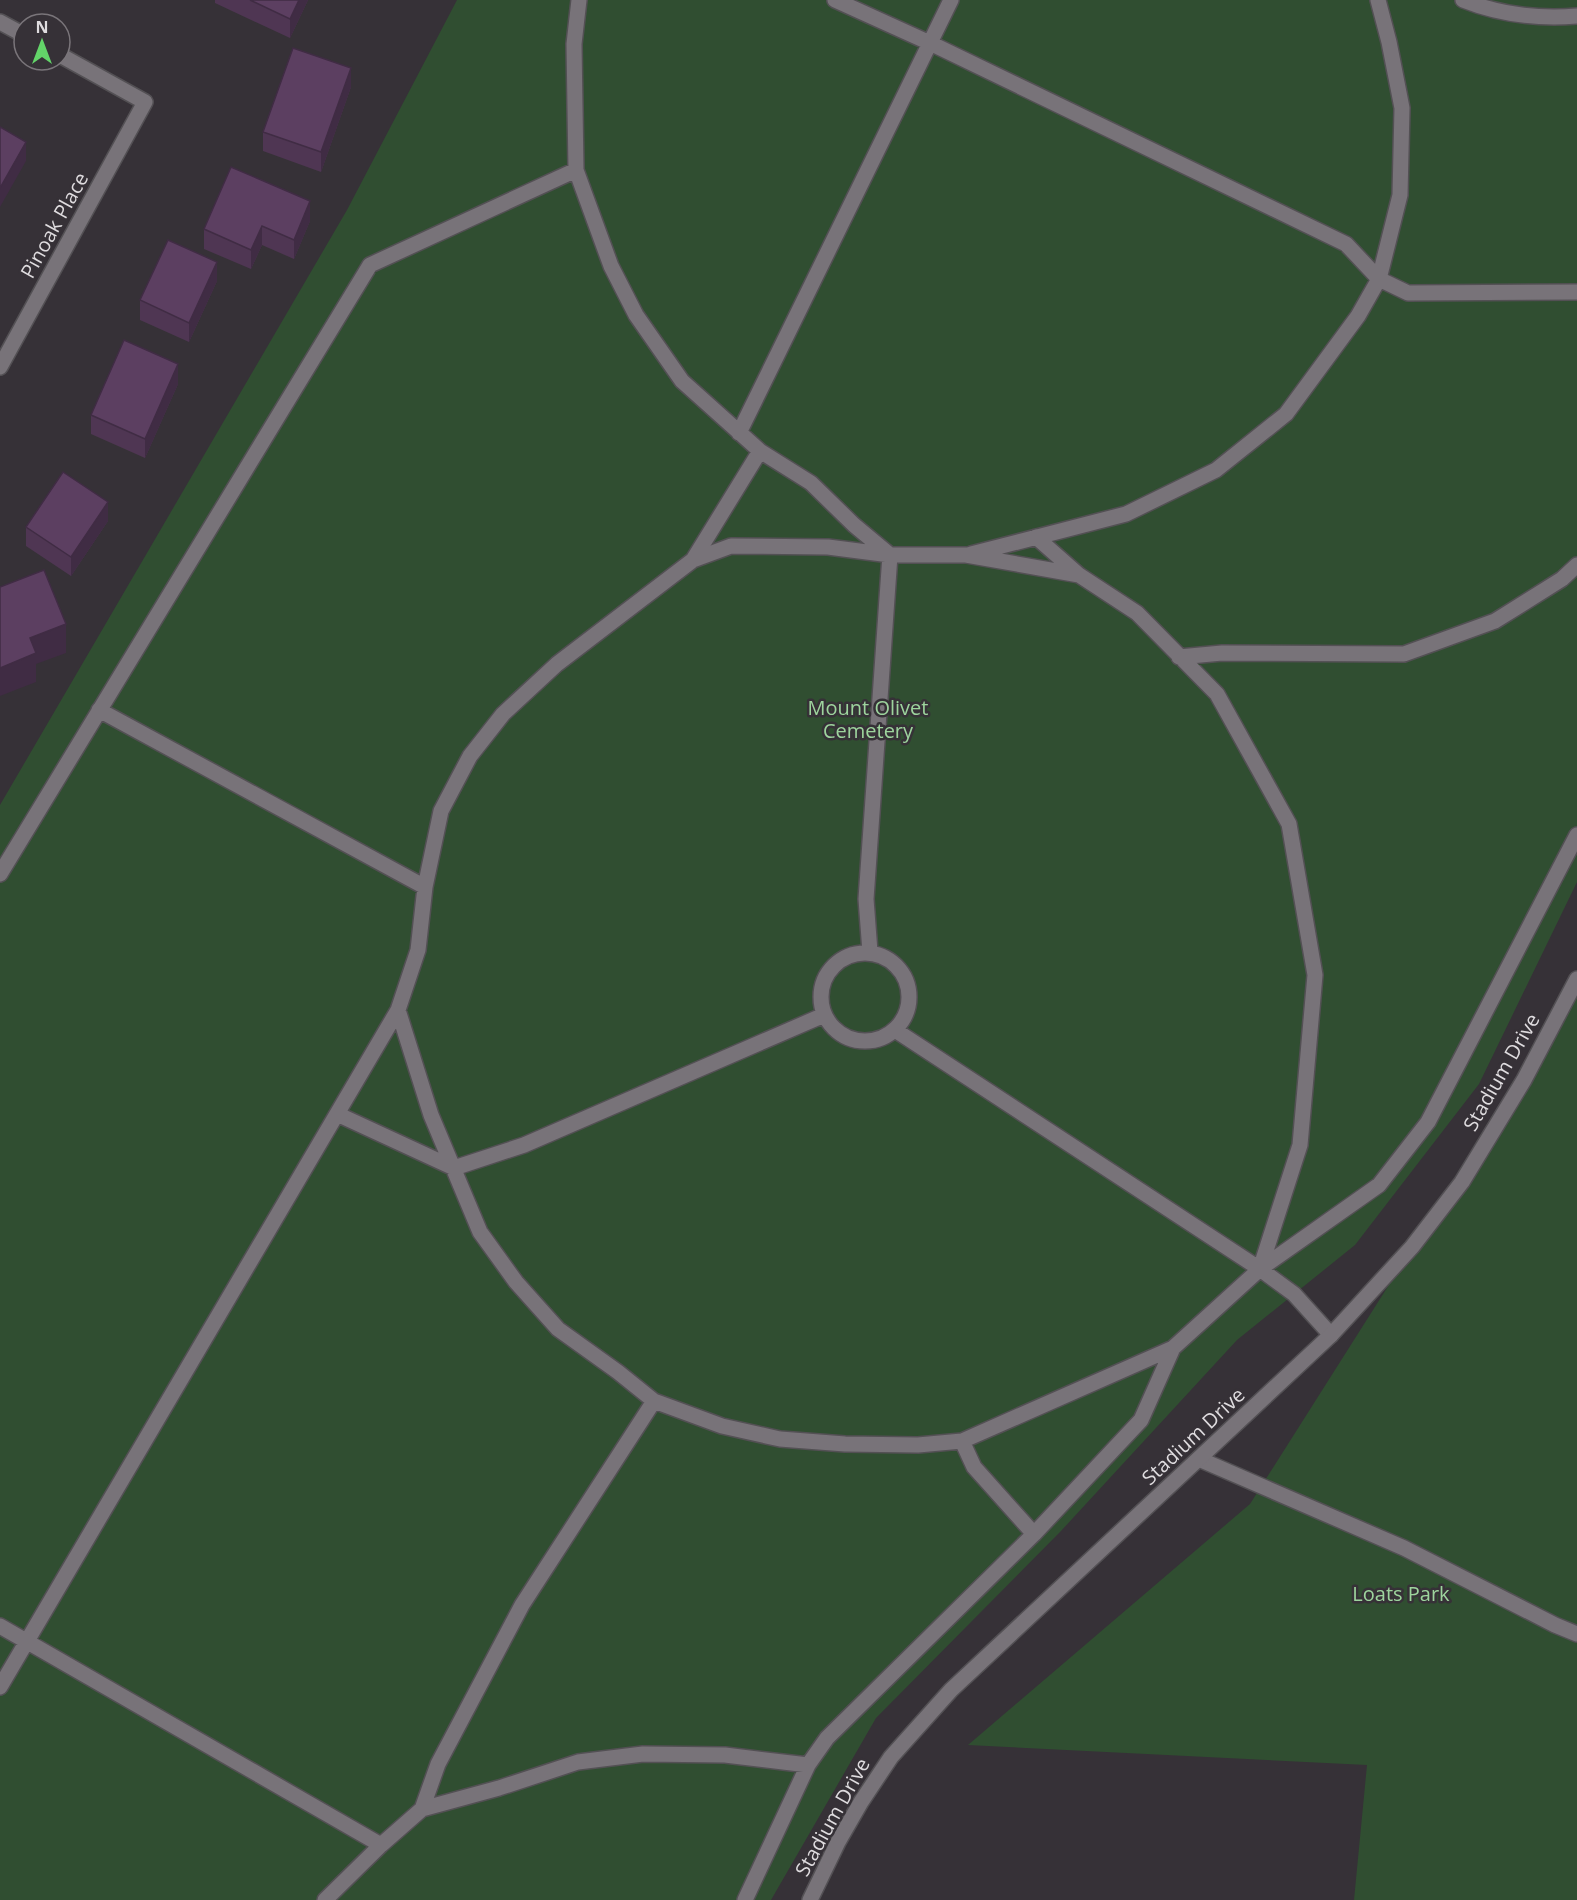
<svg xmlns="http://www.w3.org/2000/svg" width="1577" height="1900" font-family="'Open Sans',sans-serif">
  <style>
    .green { fill: #304e31 }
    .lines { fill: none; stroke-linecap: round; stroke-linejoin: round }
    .service-casing { stroke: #535054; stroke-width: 18 }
    .minor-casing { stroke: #535054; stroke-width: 18 }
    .service { stroke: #787379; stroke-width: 15 }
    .minor { stroke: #787379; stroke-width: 15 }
    .wall { fill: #4f3653 }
    .shaded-wall { fill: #402c44 }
    .building { fill: #5c3f61; stroke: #402c44; stroke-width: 1.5 }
    .labels { text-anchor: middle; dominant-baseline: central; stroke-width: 5; stroke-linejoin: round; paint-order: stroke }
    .street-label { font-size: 20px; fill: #dfdcdf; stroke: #363137 }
    .park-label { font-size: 20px; fill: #9dd49d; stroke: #363137 }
  </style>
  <rect width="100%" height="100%" fill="#363137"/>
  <!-- green -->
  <path class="green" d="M457 0H1577V882L1479 1084 1355 1245 1237 1340 1061 1531 876 1718 771 1900H0V805L347 210Z
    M1577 984V1900H1354L1367 1765 968 1745 1250 1504 1546 1037Z"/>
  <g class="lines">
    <!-- service casing -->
    <g class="service-casing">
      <path id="service" d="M579 0 574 44 576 170 611 266 636 315 682 381 760 451 811 483 854 525 890 555 866 899 870 952
        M835 0 930 43 1346 244 1379 279 1408 293 1577 292
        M1463 0C1498 14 1539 19 1577 16
        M739 433 951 0
        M1036 537 1079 575
        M971 554 1126 514 1216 470 1286 414 1358 316 1379 279 1400 195 1402 108 1389 42 1378 0
        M693 560 760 451
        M1179 657 1222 653 1404 654 1495 621 1562 579 1577 565
        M99 710 425 887
        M0 874 370 265 576 170
        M821 997a44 44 0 1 1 88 0a44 44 0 1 1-88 0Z
        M895 1030 1260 1269 1294 1294 1331 1335
        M337 1114 454 1168 524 1145 824 1015
        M1260 1269 1379 1185 1428 1122 1577 835
        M962 1441 974 1467 1034 1534
        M1199 1459 1404 1548 1555 1625 1577 1634
        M0 1626 381 1845
        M0 1687 398 1010 418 950 425 887 441 811 470 756 503 714 557 664 693 560 731 546 828 547 890 555H966L1079 575 1137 613 1217 694 1289 824 1315 975 1300 1145 1260 1269 1173 1348 962 1441 918 1445 845 1444 780 1439 722 1426 654 1401 618 1372 558 1329 516 1282 480 1232 431 1115 398 1010
        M422 1809 499 1788 578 1762 643 1754 725 1755 808 1765
        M325 1900 381 1845 422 1809 438 1764 522 1605 654 1401
        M745 1900 808 1765 827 1738 1034 1534 1141 1420 1173 1348"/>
    </g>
    <!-- minor casing -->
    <g class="minor-casing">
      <path id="minor" d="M0 22 24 35
        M0 367 145 102 60 55
        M810 1900 838 1842 861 1802 891 1757 951 1690 1331 1335 1412 1247 1462 1182 1524 1080 1577 979"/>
    </g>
    <!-- service -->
    <use href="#service" class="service"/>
    <!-- minor -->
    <use href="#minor" class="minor"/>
  </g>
  <!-- wall -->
  <path class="wall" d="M215 0H308L290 38 215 3Z
    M351 87 321 172 263 151V132Z
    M310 221 294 259 262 245 251 269 204 249V229Z
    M217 281 189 342 140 320V300Z
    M178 384 145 458 91 434V415Z
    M108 521 71 576 26 546V527Z"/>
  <!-- shaded-wall -->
  <path class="shaded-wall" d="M299 0H308L290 38V19Z
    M351 68V87L321 172V152Z
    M26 142V161L0 207V188Z
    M310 201V221L294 259V240Z
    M262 226V245L251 269V250Z
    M217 262V281L189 342V323Z
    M178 364V384L145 458V439Z
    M108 502V521L71 576V557Z
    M66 624V653L36 664V682L0 696V668L30 638Z"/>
  <!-- building -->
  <path class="building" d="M250 0H299L290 19Z
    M293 48 351 68 321 152 263 132Z
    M0 127 26 142 0 188Z
    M231 167 310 201 294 240 262 226 251 250 204 229Z
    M168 240 217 262 189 323 140 300Z
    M124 340 178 364 145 439 91 415Z
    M63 472 108 502 71 557 26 527Z
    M44 570 66 624 30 638 36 653 0 668V587Z"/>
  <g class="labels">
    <!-- street labels -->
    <g class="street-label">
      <text transform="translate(54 225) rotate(-61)">Pinoak Place</text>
      <text transform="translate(1501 1072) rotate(-60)">Stadium Drive</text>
      <text transform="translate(1193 1436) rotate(-43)">Stadium Drive</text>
      <text transform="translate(832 1817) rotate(-61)">Stadium Drive</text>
    </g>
    <!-- park labels -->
    <g class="park-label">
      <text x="868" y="707">Mount Olivet<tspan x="868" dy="23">Cemetery</tspan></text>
      <text x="1401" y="1593">Loats Park</text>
    </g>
  </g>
  <!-- north arrow -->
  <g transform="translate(42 42)"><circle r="28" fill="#363137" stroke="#7a757a" stroke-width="1.5"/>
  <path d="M0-4.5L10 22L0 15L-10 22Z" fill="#63d469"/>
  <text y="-9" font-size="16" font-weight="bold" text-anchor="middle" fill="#dfdcdf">N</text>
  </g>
</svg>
